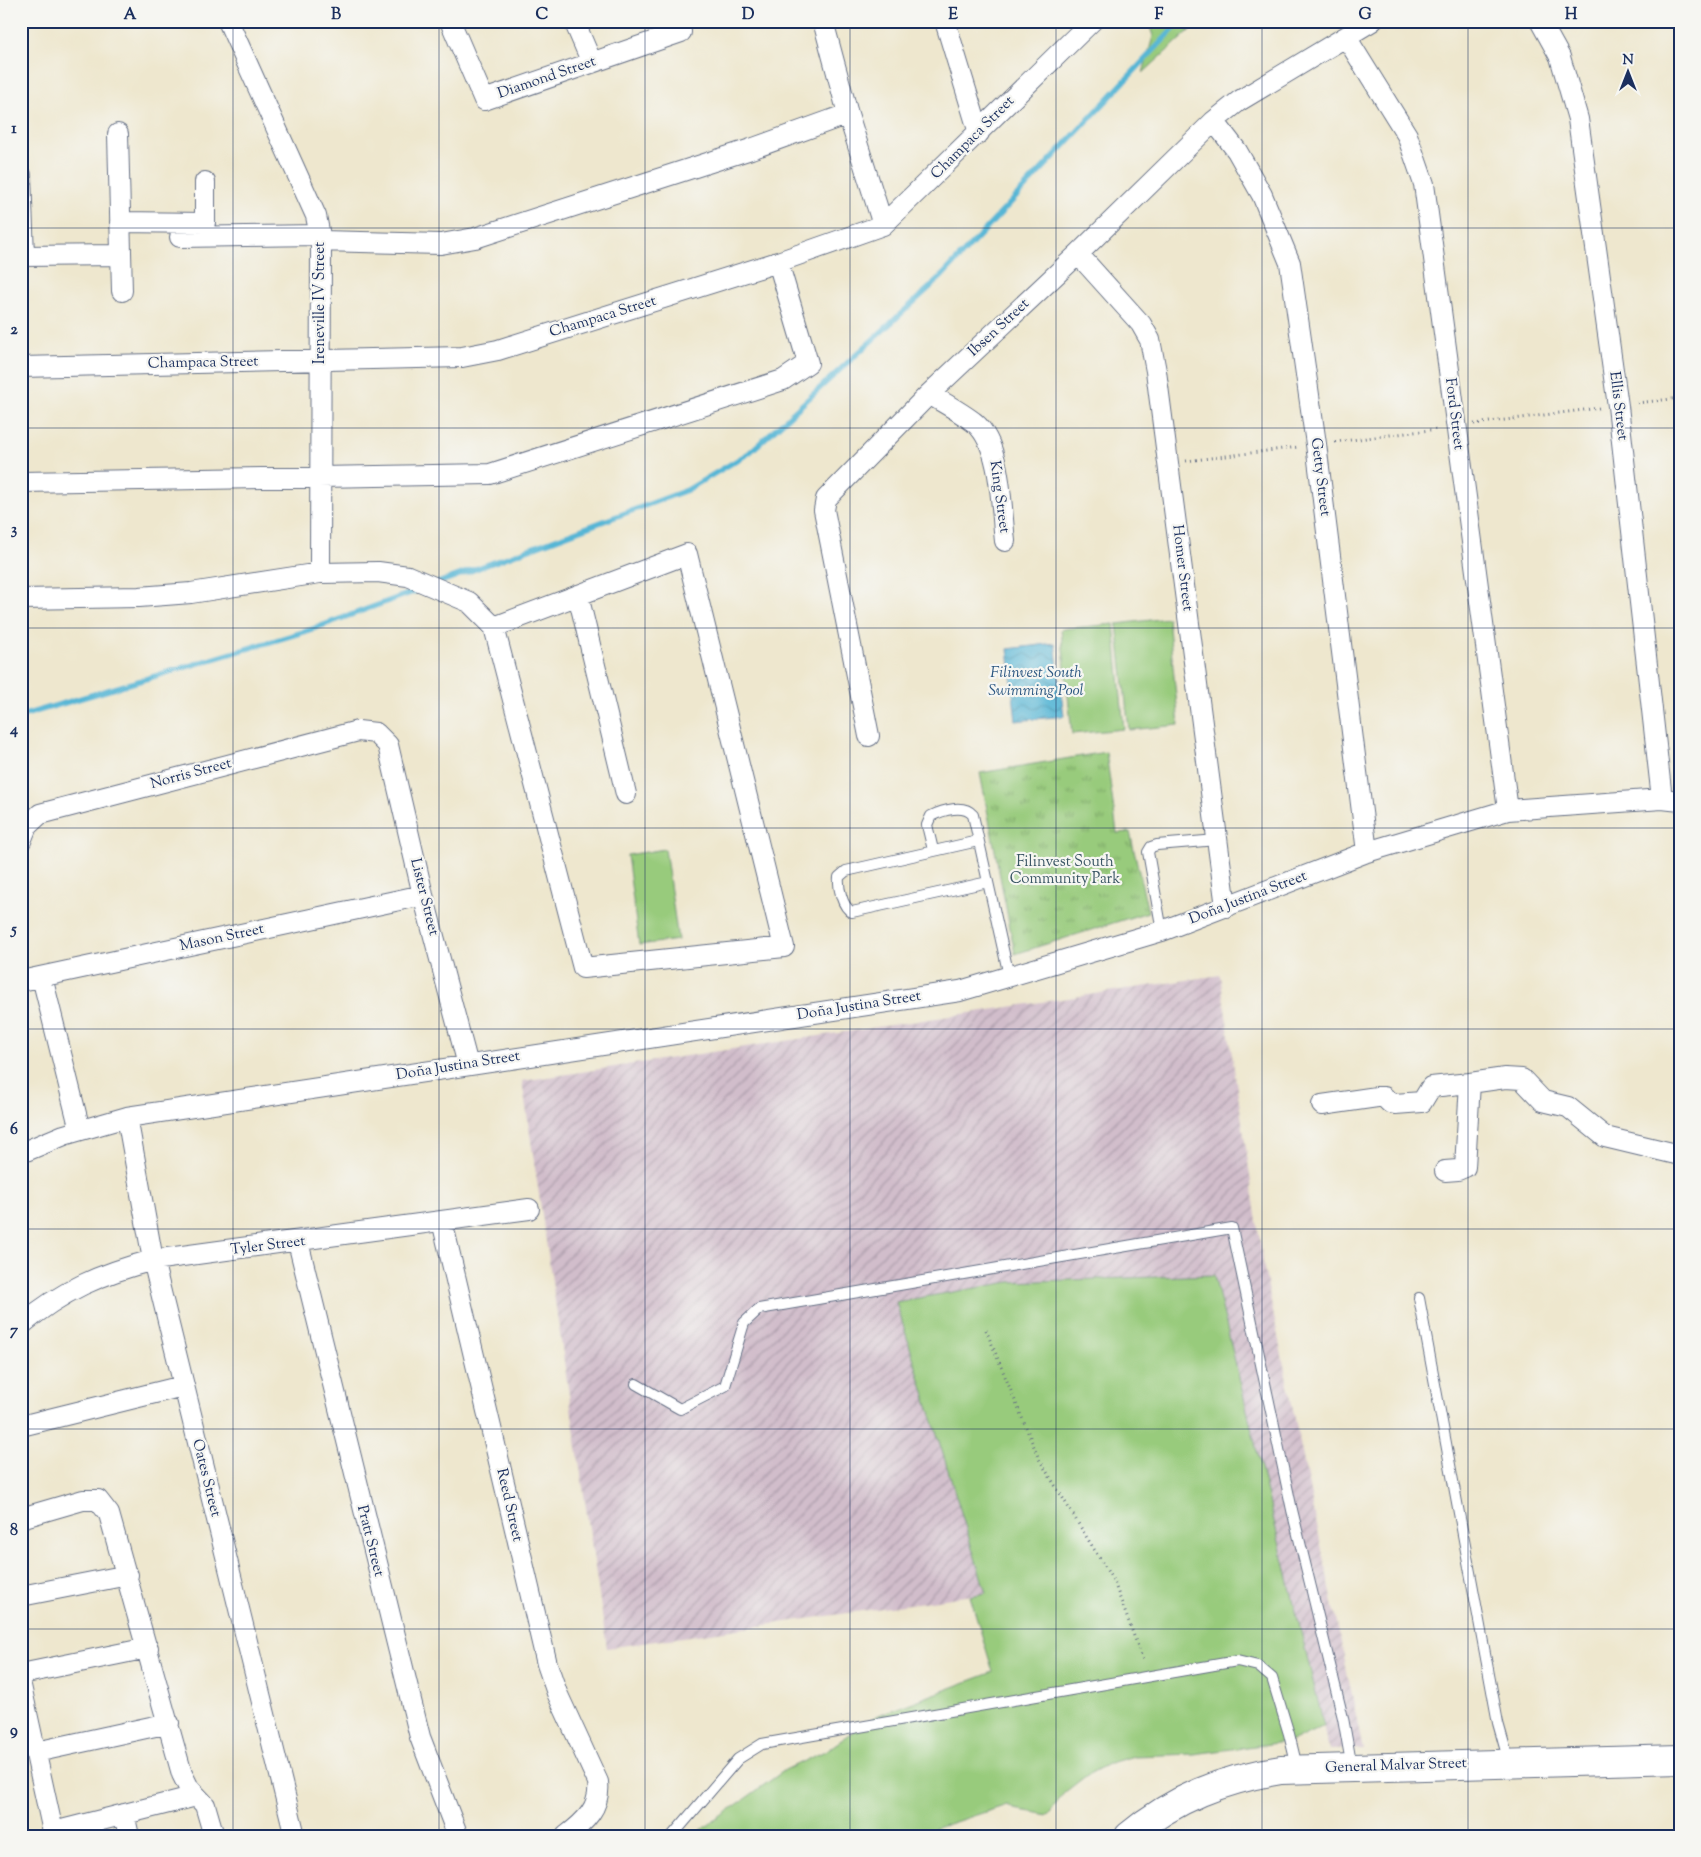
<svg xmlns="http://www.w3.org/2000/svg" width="1701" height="1857" font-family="'Sorts Mill Goudy',serif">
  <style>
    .industrial { fill: url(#industrial-furrows) }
    .grass { fill: #98cb7b; stroke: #5a7d6c }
    .park { fill: url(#park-tufts); stroke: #5a7d6c }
    .water { fill: url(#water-waves); stroke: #38729a }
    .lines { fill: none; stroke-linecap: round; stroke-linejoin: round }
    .stream { stroke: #56b6d5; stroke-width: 5.5 }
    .lane-casing { stroke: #656f85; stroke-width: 12 }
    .street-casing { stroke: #656f85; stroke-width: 22 }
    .highway-casing { stroke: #656f85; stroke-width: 30 }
    .path { stroke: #656f85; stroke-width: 3; stroke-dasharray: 1 4; stroke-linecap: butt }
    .lane { stroke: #fff; stroke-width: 10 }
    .street { stroke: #fff; stroke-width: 20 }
    .highway { stroke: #fff; stroke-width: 28 }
    .grid { fill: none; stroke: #1b2f5e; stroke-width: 1; stroke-opacity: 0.55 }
    .labels { text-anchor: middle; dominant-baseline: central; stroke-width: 4.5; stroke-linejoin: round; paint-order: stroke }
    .street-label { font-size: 15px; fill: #1b2f5e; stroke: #f6f6f2 }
    .park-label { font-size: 15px; fill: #3a5665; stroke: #f6f6f2 }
    .water-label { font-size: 16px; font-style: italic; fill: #2d5882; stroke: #f6f6f2 }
    .neatline { fill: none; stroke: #1b2f5e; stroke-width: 2 }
    .grid-label { font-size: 16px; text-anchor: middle; font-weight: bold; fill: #1b2f5e }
  </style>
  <defs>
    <pattern id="industrial-furrows" width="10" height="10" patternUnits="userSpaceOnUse" patternTransform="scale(1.25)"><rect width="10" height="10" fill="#d1bdcb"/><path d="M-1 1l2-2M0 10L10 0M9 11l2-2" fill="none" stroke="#a99aa8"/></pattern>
    <pattern id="park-tufts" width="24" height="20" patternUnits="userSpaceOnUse" patternTransform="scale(1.25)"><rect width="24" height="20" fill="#98cb7b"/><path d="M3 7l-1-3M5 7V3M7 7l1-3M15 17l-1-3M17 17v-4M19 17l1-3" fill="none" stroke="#7ba568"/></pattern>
    <pattern id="water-waves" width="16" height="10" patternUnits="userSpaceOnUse" patternTransform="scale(1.25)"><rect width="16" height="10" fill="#56b6d5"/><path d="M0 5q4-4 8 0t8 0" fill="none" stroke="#4694b0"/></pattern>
  </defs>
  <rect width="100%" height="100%" fill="#f6f6f2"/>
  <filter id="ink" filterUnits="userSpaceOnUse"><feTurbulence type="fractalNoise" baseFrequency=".02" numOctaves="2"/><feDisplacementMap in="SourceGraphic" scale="10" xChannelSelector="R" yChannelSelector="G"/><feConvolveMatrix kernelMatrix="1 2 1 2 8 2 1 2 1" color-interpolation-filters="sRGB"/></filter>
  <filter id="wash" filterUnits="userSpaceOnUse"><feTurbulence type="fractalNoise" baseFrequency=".0096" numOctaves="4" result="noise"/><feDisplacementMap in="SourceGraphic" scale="20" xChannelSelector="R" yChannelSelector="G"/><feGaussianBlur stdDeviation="1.12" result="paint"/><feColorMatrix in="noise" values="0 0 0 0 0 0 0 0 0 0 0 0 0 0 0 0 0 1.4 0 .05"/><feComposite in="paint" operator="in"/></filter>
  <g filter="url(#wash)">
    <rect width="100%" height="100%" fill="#eee7ce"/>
    <!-- industrial -->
    <path class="industrial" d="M1220 975 1264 1268 1363 1749 1329 1750 1214 1275 1010 1282 896 1302 986 1593 607 1648 522 1081Z"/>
    <!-- grass -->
    <path class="grass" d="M1148 21H1200L1143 73 1153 36Z
      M1168 618 1179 725 1129 730 1117 624Z
      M1114 624 1124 729 1072 734 1061 629Z
      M665 849 678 940 639 945 627 855Z
      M1214 1275 1324 1726 1293 1741 1194 1754 1134 1756 1110 1763 1087 1775 1064 1793 1048 1815 1014 1809 1007 1805 912 1836H693L785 1770 827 1750 876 1716 993 1672 970 1596 986 1593 896 1302 1010 1282Z"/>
    <!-- park -->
    <path class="park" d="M1106 752 1117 833 1130 832 1148 912 1015 954 980 773Z"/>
    <!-- water -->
    <path class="water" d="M1055 643 1064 716 1016 721 1008 649Z"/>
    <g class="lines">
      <!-- stream -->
      <path class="stream" d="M438 583 687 490 749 453 940 278 1181 21
        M21 716 310 630 424 588"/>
    </g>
  </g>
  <g filter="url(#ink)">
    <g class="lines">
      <!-- lane casing -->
      <g class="lane-casing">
        <path id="lane" d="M978 841 846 871 839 877C838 887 842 907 852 912L988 882
          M933 850 927 825 931 816C943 810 964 804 973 815L1009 976
          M1162 931 1148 852 1151 847 1157 845 1217 840
          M1419 1298 1498 1723 1509 1762
          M636 1384 680 1409 725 1386 744 1323 759 1309 1232 1228 1292 1510 1343 1718 1352 1768
          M672 1836 738 1759 762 1744 1237 1661 1258 1666 1272 1678 1289 1734 1297 1767"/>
      </g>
      <!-- street casing -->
      <g class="street-casing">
        <path id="street" d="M228 21 316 216 321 241 320 573
          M450 21 484 100 681 32 678 21
          M574 21 592 63
          M823 21 848 114 883 225
          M945 21 979 133
          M1540 21 1560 57 1578 119 1618 406 1662 799
          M1346 37 1407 135 1424 184 1508 810
          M1214 121 1237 151 1262 195 1290 263 1316 444 1367 852
          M118 134 122 291
          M21 175 24 256
          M120 222 205 223V182
          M180 237 320 235
          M321 241 441 244 475 238 751 149 848 114
          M1078 254 1141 324 1150 340 1156 371 1226 907
          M21 256 121 255
          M21 367 462 357 498 350 778 262 883 225 1092 21
          M929 394C944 403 961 412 975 423 1002 446 1001 508 1005 541
          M21 482 490 474 783 380 808 363 778 262
          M578 595 626 794
          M21 599 139 597 191 593 320 573 378 572 408 576 469 602 494 627 583 968 784 947 687 554 494 627
          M869 736 824 510 826 499 929 394 1078 254 1214 121 1239 101 1372 21
          M21 841 27 826 40 814 358 731 376 733 388 745 423 895 468 1065
          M42 977 80 1130
          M21 981 423 895
          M1322 1105 1377 1097H1384L1390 1103 1395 1104 1422 1102 1431 1087 1470 1083
          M127 1117 153 1260 295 1836
          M21 1153 64 1135 127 1117 960 991 1162 931 1367 852 1508 810 1662 799 1680 801
          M1445 1171 1458 1170 1465 1167 1470 1083 1505 1078 1522 1079 1543 1101 1568 1107 1605 1137 1680 1155
          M442 1221 547 1664 557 1693 598 1782C601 1807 585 1822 566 1836
          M298 1242 420 1737 458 1836
          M21 1325C63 1290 100 1274 153 1260L529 1209
          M21 1426 183 1386
          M21 1518 83 1500H98L109 1514 182 1774 189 1788 205 1805 214 1836
          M21 1596 128 1575
          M21 1674 148 1648
          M21 1686 54 1836
          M36 1752 169 1723
          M124 1814 129 1836
          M54 1832 196 1796"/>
      </g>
      <!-- highway casing -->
      <g class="highway-casing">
        <path id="highway" d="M1129 1836C1174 1798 1224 1779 1281 1770L1680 1759"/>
      </g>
      <!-- path -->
      <path class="path" d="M1637 403 1680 398
        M1474 424 1599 408
        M1335 442 1438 429
        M1186 461 1299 447
        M986 1330 1039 1459 1114 1582 1144 1663"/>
      <!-- lane -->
      <use href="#lane" class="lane"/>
      <!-- street -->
      <use href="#street" class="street"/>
      <!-- highway -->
      <use href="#highway" class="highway"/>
    </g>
  </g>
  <!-- grid -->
  <path class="grid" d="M233 21V1836M439 21V1836M645 21V1836M850 21V1836M1056 21V1836M1262 21V1836M1468 21V1836M21 228H1680M21 428H1680M21 628H1680M21 828H1680M21 1029H1680M21 1229H1680M21 1429H1680M21 1629H1680"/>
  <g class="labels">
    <!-- street labels -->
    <g class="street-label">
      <text transform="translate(547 78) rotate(-19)">Diamond Street</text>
      <text transform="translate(973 138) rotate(-45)">Champaca Street</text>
      <text transform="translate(320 303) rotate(-90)">Ireneville IV Street</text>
      <text transform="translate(603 317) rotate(-17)">Champaca Street</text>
      <text transform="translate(999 328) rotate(-43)">Ibsen Street</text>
      <text transform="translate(203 363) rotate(-1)">Champaca Street</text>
      <text transform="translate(1618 406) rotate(83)">Ellis Street</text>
      <text transform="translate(1454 414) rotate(83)">Ford Street</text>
      <text transform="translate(1320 477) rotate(83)">Getty Street</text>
      <text transform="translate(999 497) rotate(82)">King Street</text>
      <text transform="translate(1182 568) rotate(83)">Homer Street</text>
      <text transform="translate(191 774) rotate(-15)">Norris Street</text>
      <text transform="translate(424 897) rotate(76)">Lister Street</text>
      <text transform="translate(1248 898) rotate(-21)">Doña Justina Street</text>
      <text transform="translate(222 938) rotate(-12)">Mason Street</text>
      <text transform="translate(859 1006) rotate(-9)">Doña Justina Street</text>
      <text transform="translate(458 1066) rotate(-9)">Doña Justina Street</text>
      <text transform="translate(268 1246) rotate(-7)">Tyler Street</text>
      <text transform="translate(206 1478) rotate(76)">Oates Street</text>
      <text transform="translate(509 1505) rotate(77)">Reed Street</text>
      <text transform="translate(370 1541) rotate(76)">Pratt Street</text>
      <text transform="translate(1396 1766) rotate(-2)">General Malvar Street</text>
    </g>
    <!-- park labels -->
    <g class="park-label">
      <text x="1065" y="862">Filinvest South<tspan x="1065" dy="17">Community Park</tspan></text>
    </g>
    <!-- water labels -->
    <g class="water-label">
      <text x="1036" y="673">Filinvest South<tspan x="1036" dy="18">Swimming Pool</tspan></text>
    </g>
  </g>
  <!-- margin -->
  <rect width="1701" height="1857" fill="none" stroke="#f6f6f2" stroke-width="55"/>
  <!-- north arrow -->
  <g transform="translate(1628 72)" stroke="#f6f6f2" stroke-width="4" paint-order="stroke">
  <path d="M0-4L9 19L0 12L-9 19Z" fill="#1b2f5e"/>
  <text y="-8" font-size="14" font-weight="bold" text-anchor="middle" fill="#1b2f5e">N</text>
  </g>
  <rect x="28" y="28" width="1646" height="1802" class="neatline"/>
  <g class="grid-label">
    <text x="130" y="19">A</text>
    <text x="336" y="19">B</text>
    <text x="542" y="19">C</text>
    <text x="748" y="19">D</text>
    <text x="953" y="19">E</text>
    <text x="1159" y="19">F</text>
    <text x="1365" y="19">G</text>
    <text x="1571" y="19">H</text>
    <text x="14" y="133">1</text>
    <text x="14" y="334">2</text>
    <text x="14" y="534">3</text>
    <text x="14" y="734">4</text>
    <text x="14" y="934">5</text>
    <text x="14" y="1134">6</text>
    <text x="14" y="1335">7</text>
    <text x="14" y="1535">8</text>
    <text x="14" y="1735">9</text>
  </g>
</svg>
